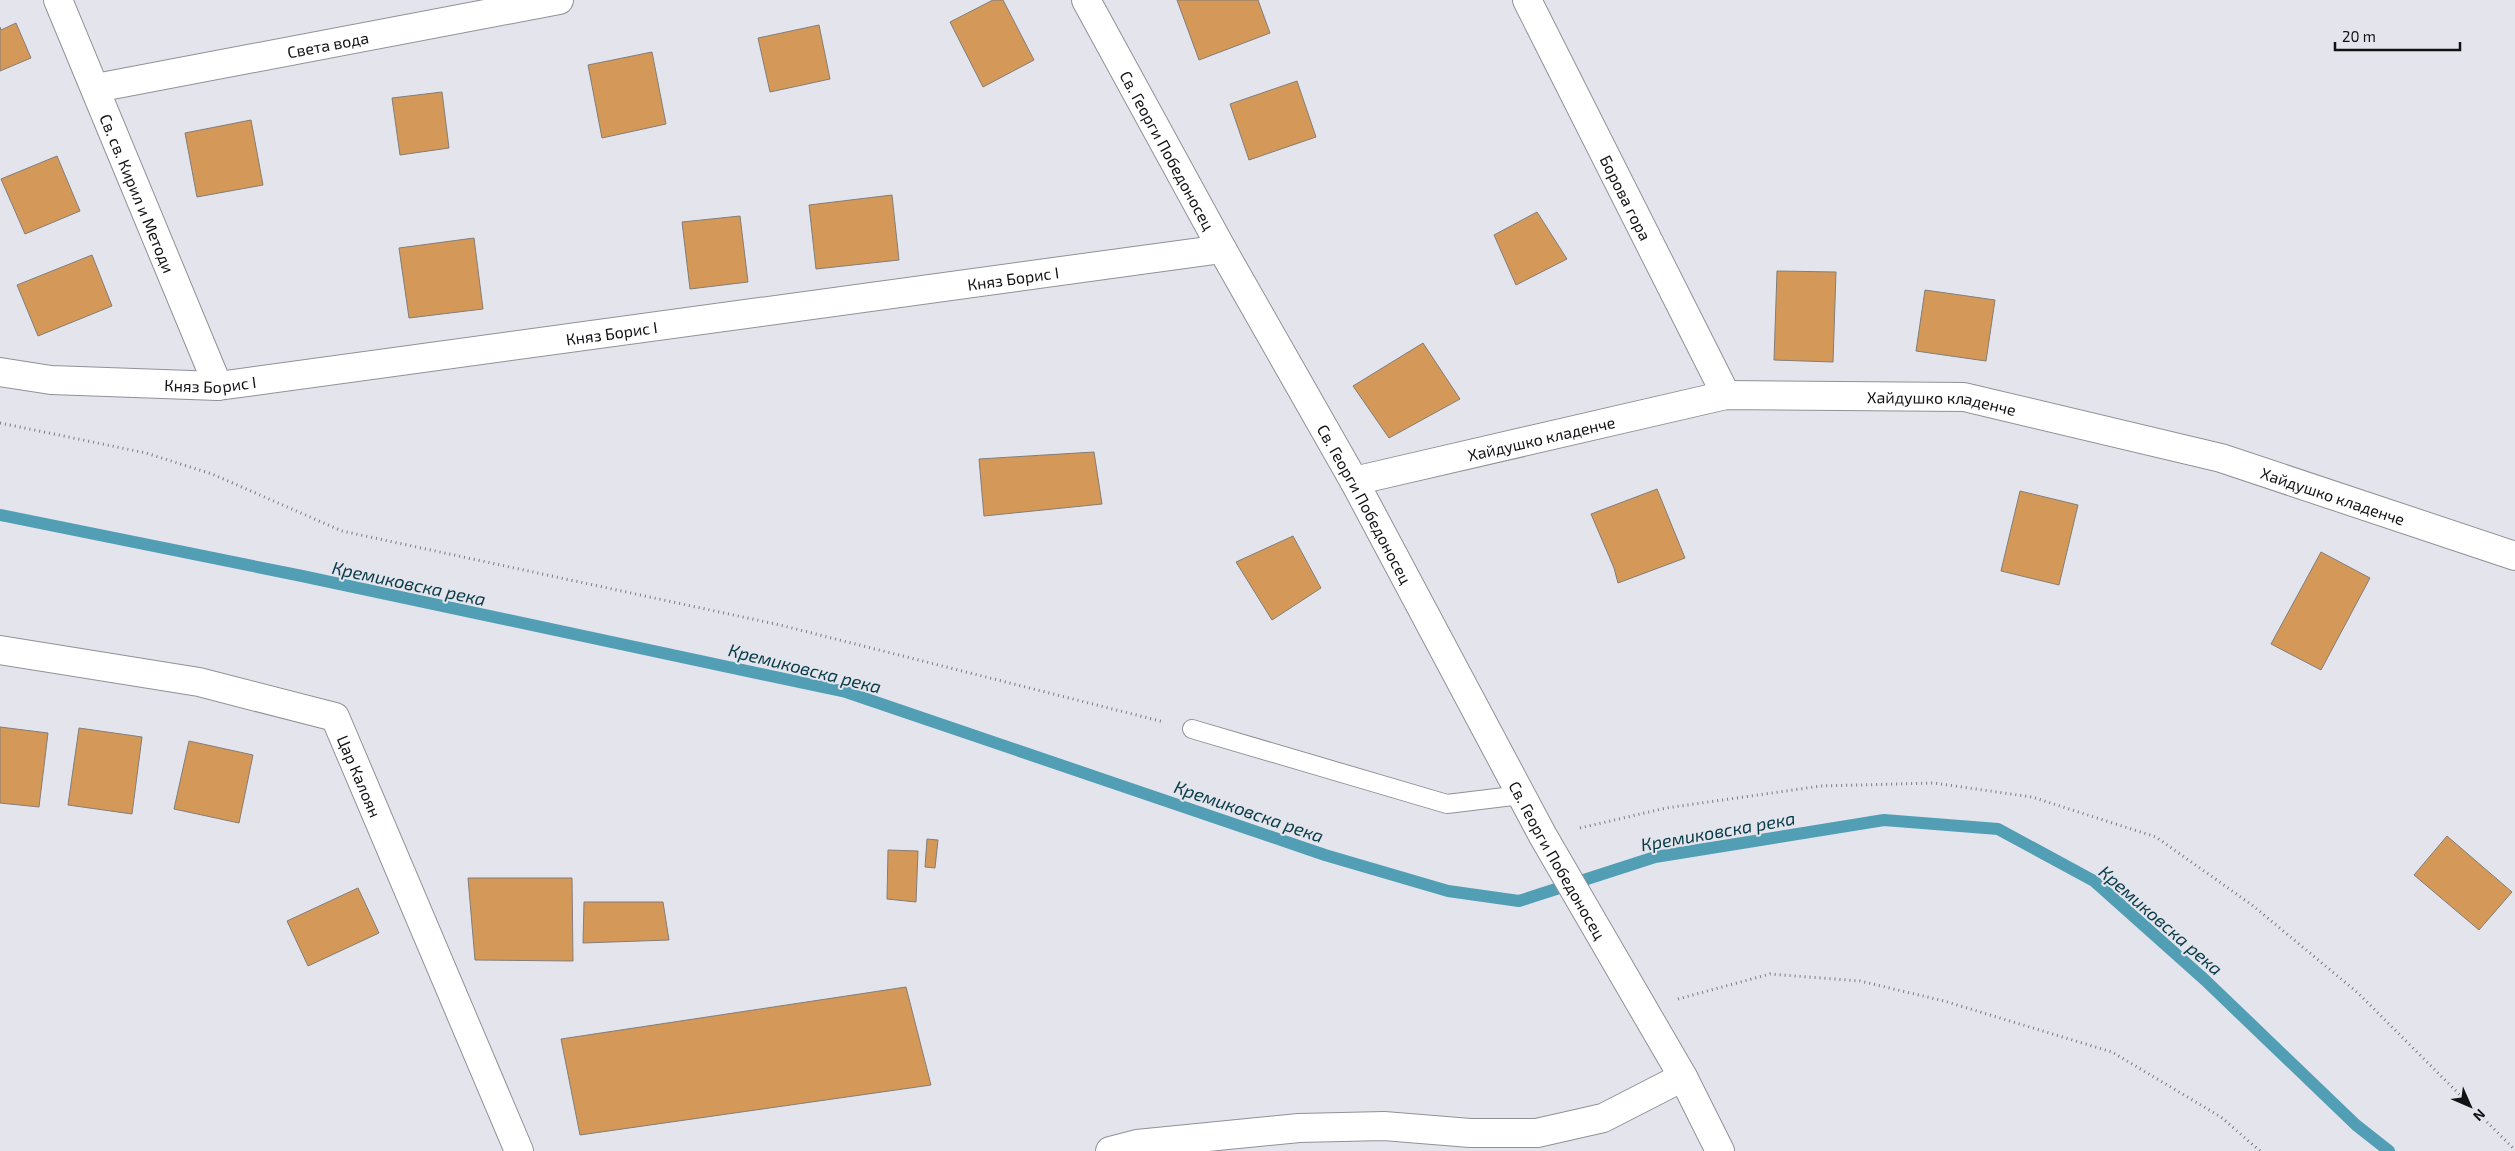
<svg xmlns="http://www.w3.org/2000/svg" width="2515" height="1151" font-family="'Exo 2',sans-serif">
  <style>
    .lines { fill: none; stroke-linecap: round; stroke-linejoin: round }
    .stream { stroke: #529fb5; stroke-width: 12 }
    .building { fill: #d49858; stroke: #837d78 }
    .lane-casing { stroke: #909198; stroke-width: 20 }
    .street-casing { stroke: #909198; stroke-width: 30 }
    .path { stroke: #7b7b80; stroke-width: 3; stroke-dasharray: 1 4; stroke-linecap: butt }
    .lane { stroke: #fff; stroke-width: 18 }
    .street { stroke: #fff; stroke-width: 28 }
    .labels { text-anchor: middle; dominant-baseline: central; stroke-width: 4; stroke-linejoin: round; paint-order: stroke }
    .street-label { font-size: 16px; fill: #121215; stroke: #e4e5ec }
    .water-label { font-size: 18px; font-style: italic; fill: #073b48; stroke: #e4e5ec }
  </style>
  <rect width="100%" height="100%" fill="#e4e5ec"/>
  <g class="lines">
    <!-- stream -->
    <path class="stream" d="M0 515 302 576 846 692 1325 855 1448 891 1519 901 1655 857 1884 820 1998 829 2094 881 2205 980 2356 1125 2389 1151"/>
  </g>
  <!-- building -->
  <path class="building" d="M993 0H1003L1034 60 983 87 950 22Z
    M1177 0H1258L1270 33 1199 60Z
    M16 23 31 58 0 71V27L1 30Z
    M819 25 830 79 770 92 758 38Z
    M652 52 666 124 602 138 588 65Z
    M1297 81 1316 137 1249 160 1230 104Z
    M442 92 449 148 400 155 392 98Z
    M251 120 263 185 197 197 185 133Z
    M57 156 80 211 25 234 1 179Z
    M892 195 899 260 816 269 809 205Z
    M1537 212 1567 259 1516 285 1494 235Z
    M740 216 748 282 690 289 682 222Z
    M474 238 483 309 409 318 399 248Z
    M92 255 112 306 38 336 17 285Z
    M1777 271 1836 272 1833 362 1774 360Z
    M1925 290 1995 300 1986 361 1916 351Z
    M1423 343 1460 399 1389 438 1353 386Z
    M1094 452 1102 504 984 516 979 459Z
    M1657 489 1685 558 1618 583 1614 568 1591 514Z
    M2020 491 2078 505 2059 585 2001 571Z
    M1293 536 1321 588 1272 620 1236 562Z
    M2321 552 2370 578 2321 670 2271 644Z
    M0 727 48 733 39 807 0 803Z
    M79 728 142 737 132 814 68 805Z
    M189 741 253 755 239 823 174 809Z
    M2447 836 2512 892 2479 930 2414 875Z
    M927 839 938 840 935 868 925 867Z
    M888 850 918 851 916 902 887 899Z
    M468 878H572L573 961 475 960Z
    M358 888 379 933 308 966 287 921Z
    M584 902H663L669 940 583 943Z
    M906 987 931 1085 580 1135 561 1039Z"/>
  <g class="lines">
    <!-- lane casing -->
    <g class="lane-casing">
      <path id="lane" d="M1192 729 1447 804 1521 795"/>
    </g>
    <!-- street casing -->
    <g class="street-casing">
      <g id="street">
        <path id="s1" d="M58 0 218 386"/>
        <path id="s2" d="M1086 0 1222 249 1354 481 1543 836 1683 1077 1720 1151"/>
        <path id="s3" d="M1527 0 1726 395"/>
        <path id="s4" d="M96 88 559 0"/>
        <path id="s5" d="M0 372 51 380 218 386 1222 249"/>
        <path id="s6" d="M1354 481 1726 395 1964 397 2221 458 2515 556"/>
        <path id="s7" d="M0 650 199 682 335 717 519 1151"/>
        <path d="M1110 1151 1137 1144 1299 1128 1384 1126 1470 1133H1537L1603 1118 1683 1077"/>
      </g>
    </g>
    <!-- path -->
    <path class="path" d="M0 423 146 453 212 474 342 531 780 625 1164 722
      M1580 828 1666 808 1821 786 1934 783 2032 797 2156 837 2252 905 2358 993 2515 1150
      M1678 999 1770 974 1860 981 1944 1001 2112 1052 2221 1117 2260 1151"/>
    <!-- lane -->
    <use href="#lane" class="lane"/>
    <!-- street -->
    <use href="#street" class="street"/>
  </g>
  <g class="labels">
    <!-- street labels -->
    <g class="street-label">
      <text stroke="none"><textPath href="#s4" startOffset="236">Света вода</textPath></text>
      <text stroke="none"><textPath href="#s2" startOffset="171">Св. Георги Победоносец</textPath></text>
      <text stroke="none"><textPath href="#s1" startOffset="209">Св. св. Кирил и Методи</textPath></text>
      <text stroke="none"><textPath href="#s3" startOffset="221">Борова гора</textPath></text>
      <text stroke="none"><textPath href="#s5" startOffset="1021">Княз Борис I</textPath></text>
      <text stroke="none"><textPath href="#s5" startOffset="616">Княз Борис I</textPath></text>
      <text stroke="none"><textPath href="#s5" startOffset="211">Княз Борис I</textPath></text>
      <text stroke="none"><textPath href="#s6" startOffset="598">Хайдушко кладенче</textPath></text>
      <text stroke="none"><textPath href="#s6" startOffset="192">Хайдушко кладенче</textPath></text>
      <text stroke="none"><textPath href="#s6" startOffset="1002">Хайдушко кладенче</textPath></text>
      <text stroke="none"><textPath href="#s2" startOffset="576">Св. Георги Победоносец</textPath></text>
      <text stroke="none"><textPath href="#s7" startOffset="406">Цар Калоян</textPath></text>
      <text stroke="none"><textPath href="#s2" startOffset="981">Св. Георги Победоносец</textPath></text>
    </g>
    <!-- water labels -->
    <g class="water-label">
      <text transform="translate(409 583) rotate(12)">Кремиковска река</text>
      <text transform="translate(805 668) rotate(14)">Кремиковска река</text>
      <text transform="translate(1249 811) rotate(19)">Кремиковска река</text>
      <text transform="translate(1718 831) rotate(-10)">Кремиковска река</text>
      <text transform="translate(2161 920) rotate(41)">Кремиковска река</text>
    </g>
  </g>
  <!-- north arrow -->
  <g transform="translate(2470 1106) rotate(135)" stroke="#e4e5ec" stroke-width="4" paint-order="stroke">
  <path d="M0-4L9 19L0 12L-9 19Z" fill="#121215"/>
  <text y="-8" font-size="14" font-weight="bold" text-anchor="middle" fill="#121215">N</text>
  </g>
  <!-- scale -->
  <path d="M2335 42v8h125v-8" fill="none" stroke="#121215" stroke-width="2.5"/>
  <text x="2342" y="42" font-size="15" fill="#121215" stroke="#e4e5ec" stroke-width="4" paint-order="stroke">20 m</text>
</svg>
